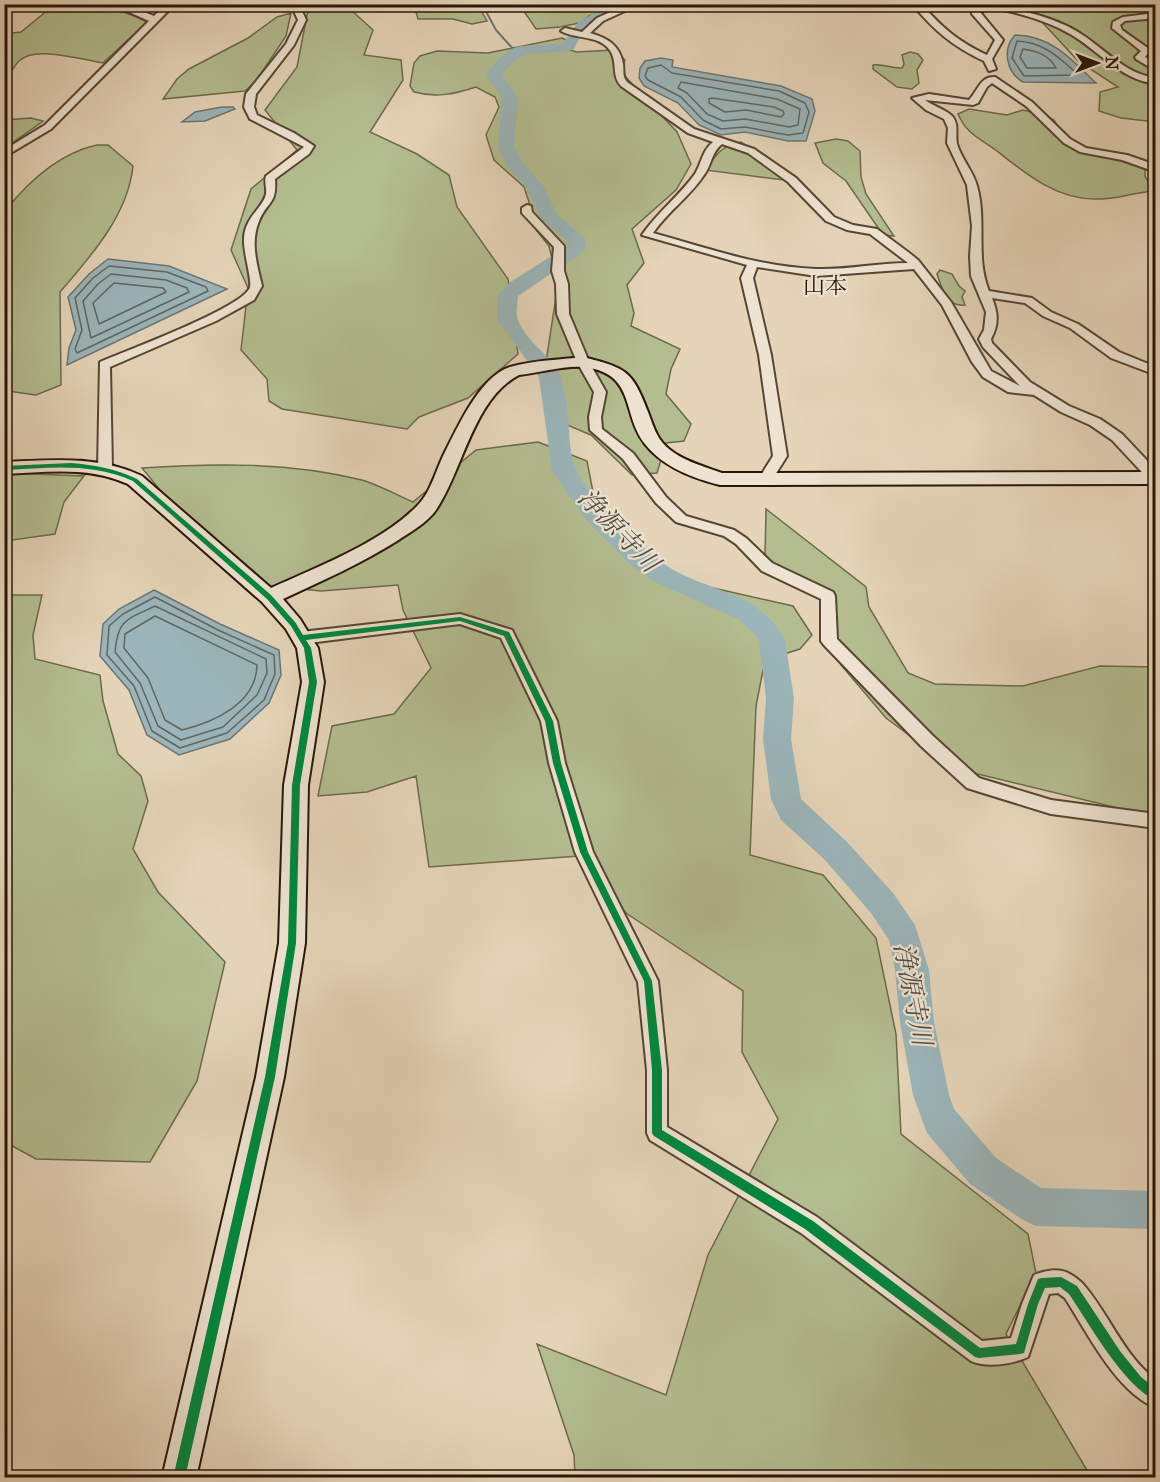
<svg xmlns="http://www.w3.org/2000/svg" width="1160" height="1482" font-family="'IM FELL Great Primer','Noto Serif JP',serif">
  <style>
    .green { fill: #b3bd90; stroke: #6d6a4c; stroke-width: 1.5 }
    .water { fill: #9bb5ba; stroke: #6d7573; stroke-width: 1.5 }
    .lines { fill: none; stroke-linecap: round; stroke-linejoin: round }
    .shore { stroke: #616661; stroke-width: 1.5 }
    .stream { stroke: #6d7573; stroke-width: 2 }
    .river { fill: #9bb5ba; fill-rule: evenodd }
    .street-casing { stroke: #564634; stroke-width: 4 }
    .secondary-casing { stroke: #271608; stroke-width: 4 }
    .street { fill: #eee3d1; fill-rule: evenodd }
    .secondary { fill: #eee3d1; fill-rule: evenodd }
    .cycleway-casing { stroke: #eee3d1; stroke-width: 3 }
    .cycleway { fill: #00873e; fill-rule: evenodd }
    .labels { text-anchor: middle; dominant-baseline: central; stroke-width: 4.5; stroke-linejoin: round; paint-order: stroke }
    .far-quarter-label { font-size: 22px; fill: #271608; stroke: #eee3d1 }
    .water-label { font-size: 26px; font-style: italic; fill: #504e46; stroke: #eee3d1 }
  </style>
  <rect width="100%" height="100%" fill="#e5d4b8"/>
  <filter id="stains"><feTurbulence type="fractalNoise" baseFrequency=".00333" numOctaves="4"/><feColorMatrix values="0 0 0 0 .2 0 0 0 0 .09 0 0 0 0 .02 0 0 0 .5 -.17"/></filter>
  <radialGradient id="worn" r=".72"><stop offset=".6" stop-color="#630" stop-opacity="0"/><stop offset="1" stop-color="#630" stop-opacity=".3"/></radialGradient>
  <!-- green -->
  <path class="green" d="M427 4 478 5 487 21 472 24 453 19H418L416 12Z
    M519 4 628 5 589 16 579 23 560 27 536 29Z
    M54 5C91 5 113 5 147 22L103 63C83 60 35 45 19 61 13 67 10 75 5 80L4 34 21 32Z
    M309 5H361L351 10 373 30 364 55 401 60 403 80 370 132 417 154 449 175 457 207 508 279 518 354 468 398 419 417 407 429 282 409 269 401 267 379 241 350 248 288 231 250 251 189 297 150 265 110 297 67Z
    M1017 5H1155V122L1121 118 1099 111 1100 92 1118 87 1078 61 1031 10Z
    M291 13 286 36 256 81 245 91 163 99 177 79 189 69 248 38 277 17Z
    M562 38 566 40 563 47 576 52 614 50 625 60 621 72 677 132 691 164 676 190 632 229 644 263 627 285 634 313 631 326 680 349 671 369 666 394 691 424 684 441 666 443 657 473 632 475 591 435 567 425 543 381 558 284 549 246 533 226 531 208 524 187 494 160 486 135 499 107 495 97 476 87C455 94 436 98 414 92L410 86 414 63 420 56 437 51 488 53Z
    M910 52 918 54 923 60 917 70 919 83 912 89 897 87 873 69V65C883 63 891 69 902 68L904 64 902 55Z
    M969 109 1007 115 1023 110 1047 116 1054 120 1063 135 1081 146 1118 154 1145 167V176L1152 189 1146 192C1130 194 1115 199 1100 199 1059 201 1027 175 997 151 980 138 967 135 958 114Z
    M31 118 43 121 5 148V120Z
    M836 139 848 141 860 151 861 177 866 194 894 236 883 235 846 181 823 163 815 143Z
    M741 142 769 161 785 177 784 180 705 170C716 155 722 145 741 142Z
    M97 145H108L133 166C128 215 91 256 60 292L61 385 36 395 8 391 4 384 5 211C28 182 60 153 97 145Z
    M940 270 952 274 959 286 965 291 962 297 965 305C946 307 942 288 937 274Z
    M538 442 587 461 601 533 669 578 793 606 812 635 800 649 765 660 756 706 750 855 823 875 876 938 896 1034 901 1134 1028 1234 1036 1273 1006 1334 1091 1477H575L574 1455 537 1344 666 1395 708 1255 778 1119 742 1052 743 991 626 913 579 856 429 867 416 776 367 792 318 796 332 726 394 714 431 668 403 610 398 585 321 591 262 585 205 545 142 468C215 463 290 462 362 480 379 485 397 495 413 502L476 450Z
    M5 473 84 476 64 502 55 534 5 541Z
    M766 509 866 587 869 607 908 673 935 684 1023 686 1100 666 1155 667V817L953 768 886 718 841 665 829 605 765 556Z
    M5 595H42L33 635 35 659 100 675 103 701 118 754 141 776 148 801 133 849 158 892 225 962 197 1081 150 1162 36 1159 5 1142Z"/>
  <!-- water -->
  <path class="water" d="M1015 35C1052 36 1071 59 1096 83L1023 82C1006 72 1002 49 1015 35Z
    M661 58 673 60 672 67 781 86 812 99 815 111 806 141H788L745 132 721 135 699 125 678 103 644 86 639 78 640 68 645 61Z
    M222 107H233L235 109 205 121 182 122 195 112Z
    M108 259 169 266 227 289 67 365 69 348 76 330 68 297 89 274Z
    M154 590 220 624 279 650 281 675 269 703 230 739 179 755 147 735 129 690 100 656 103 624 119 609Z"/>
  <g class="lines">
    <!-- shore -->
    <path class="shore" d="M1017 41C1042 42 1058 56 1075 72V75L1024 76 1012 58Z
      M1023 49C1037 51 1049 55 1056 68H1027L1020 57Z
      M661 65 672 73 779 91 805 103 809 112 803 133 788 135 745 127 721 129 703 120 681 97 648 80 645 76 648 68Z
      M681 82 777 99 800 109 798 125 789 127 745 119 723 121 707 114 687 93 678 88Z
      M712 98 774 107 783 111 784 114 781 117 746 110 725 112 709 103V99Z
      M109 266 167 272 206 287 208 291 77 353 75 349 82 330 75 298 93 278Z
      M111 274 166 280 187 288 189 292 91 338 83 301 98 284Z
      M114 283 163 288 166 292 99 324 93 303Z
      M155 597 218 630 274 655 275 674 264 700 227 733 180 748 152 731 134 686 107 655 109 626 123 614Z
      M155 606 266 659 267 673 257 695 223 727 181 740 158 726 140 683 115 652C118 618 127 620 155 606Z
      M155 616 257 665C256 704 214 722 182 730L165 720 148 678 124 648 125 634Z"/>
    <!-- stream -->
    <path class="stream" d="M482 4 496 30 515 51"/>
    <!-- river -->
    <path class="river" d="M613 4H634L590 27 580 37 574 49C541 59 527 41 502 75L518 97 514 146 523 163 543 185 556 213 585 239V248L583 252 518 296C518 303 515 314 518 320 526 342 551 355 561 377 563 387 566 398 567 408 570 428 568 449 575 467 584 494 647 554 672 569 715 594 758 591 785 640L794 698 791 739 801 799 847 842 893 893 915 925 929 970 934 1022 949 1095 954 1109 996 1158 1041 1188 1156 1191V1229L1036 1226 1023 1220 970 1184 927 1133 913 1095 900 1022 895 970 889 940 871 913 825 860 781 820 771 799 763 739 766 698 759 641 755 634 738 619 655 582 632 566 587 521 552 471 539 377 497 319 498 295 509 283 567 246V241L542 220 526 187 509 169 498 146 502 97 486 75C515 34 523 50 563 43L579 21Z"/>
    <!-- street casing -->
    <g class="street-casing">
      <path id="street" d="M111 4H124L154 16 166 4H175L51 129 4 157V150L45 125 149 21Z
        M628 4H640L603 21 590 33C607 38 620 45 623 64 624 71 622 76 627 82L694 129 754 149 796 178 834 217 853 225 877 229 908 252 918 260 951 302 991 371 1020 386 983 347 979 339 984 330 986 312 971 276 970 256 972 226 967 185 947 143 948 128 944 119 926 110 912 98 929 94 969 100C978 91 980 76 995 77L1032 102 1070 139 1086 148 1127 155 1156 165V172L1122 160 1080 152 1064 143 1026 106 992 83 987 87 978 103 973 105 925 100C933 106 947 110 953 117 959 126 955 134 957 144 961 158 973 171 977 186 987 221 975 257 989 291L1032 298 1051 312 1078 324 1119 352 1156 367V375L1111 358 1070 328 1043 316 1025 303 992 298C998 313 999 324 991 339L992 343 1030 382 1069 406 1100 419 1122 434 1156 470V483L1151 482 1112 440 1090 425 1061 412 1034 395 1008 392 983 377 972 362 942 305 914 269 816 276 757 267 753 278 771 355 787 456 770 483H760L758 480 773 456 759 355 741 278 747 265 642 235C657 213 679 196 695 174 702 162 702 151 713 142L688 133 621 86C612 76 617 66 612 54 603 34 576 40 561 31L565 28 582 32 597 18ZM722 144 748 153 788 182 826 221 847 230 870 234 908 263C877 263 847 270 816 269 760 267 707 248 653 233 668 211 692 195 706 172 712 162 712 152 722 144Z
        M912 4H921C943 28 957 41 987 55L995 40 972 14V10C997 0 1058 18 1081 34 1106 50 1125 74 1156 78V84C1120 79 1101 53 1072 35 1055 25 1035 18 1016 13 1004 10 991 6 980 12L1003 40 992 59 996 69 989 71 984 61C952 46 935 31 912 4Z
        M297 7 301 9 306 20 294 45 256 94 254 107 257 115 294 133 314 146 309 154 275 179C277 205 267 201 259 221 250 243 257 264 262 286L254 300 216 321 110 367 112 468 105 472 100 471 98 468 100 362C123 352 245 307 250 287 252 279 243 252 244 238 245 217 263 208 266 194 267 188 264 182 266 176L304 147 250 119 244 107 246 94 286 44 298 20 293 9Z
        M1156 13V18L1125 21 1120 25 1122 30 1149 49 1150 51 1145 57 1156 64V71L1136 59 1135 57 1141 51 1112 28 1113 22 1123 17Z
        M527 205 531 206 532 212 564 246V271L568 284 569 314 589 362 606 392 601 417 602 429 633 453 666 497 686 516 734 530 746 538 772 563 833 592 835 596 837 639 933 736 979 778 1051 800 1156 814V828L1051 814 967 788 921 746 824 645 821 641V599L762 571 736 544 724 536 676 522 656 503 623 459 590 430 589 417 594 392 577 362 557 314 556 284 552 271 554 247 522 213V208Z
        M460 614 512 630 557 721 565 763 593 852 658 981 667 1070V1127L817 1217 982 1341 1011 1338 1022 1304 1034 1275C1042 1272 1053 1269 1062 1271 1068 1272 1077 1278 1082 1283 1109 1313 1122 1354 1156 1380V1408C1116 1392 1087 1332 1065 1298L1058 1293 1049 1294 1028 1357C1013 1364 986 1368 971 1361L801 1233 650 1140 647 1133V1070L638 982 575 852 549 763 541 721 501 638 460 624 301 644 296 642 293 638 296 634 301 632Z"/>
    </g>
    <!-- secondary casing -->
    <g class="secondary-casing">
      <path id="secondary" d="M583 357C626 368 632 370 648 412 651 420 654 430 659 438 672 458 700 465 722 473L1156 472V484L720 485C692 478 663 467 645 444 621 414 637 373 583 367 566 365 537 373 519 375 473 399 463 470 436 510 427 523 410 532 397 541 360 564 322 581 283 599L300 619 318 648 324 682 308 785 305 943 284 1077 196 1478H162L256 1077 279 943 284 785 302 682 297 648 286 629 262 602 128 484C89 466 47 472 4 474V462C52 460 97 455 142 476L271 588C317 567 383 542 418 505 430 493 436 471 443 456 457 429 479 377 510 367 533 360 560 360 583 357Z"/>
    </g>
    <!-- street -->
    <use href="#street" class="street"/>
    <!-- secondary -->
    <use href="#secondary" class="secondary"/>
    <!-- cycleway casing -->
    <g class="cycleway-casing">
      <path id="cycleway" d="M71 463C95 465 116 469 137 479L271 595 295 622 303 635 460 617 509 632 553 721 561 763 588 852 652 981 662 1070V1130L813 1221 980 1348 1016 1344 1028 1304 1038 1279 1042 1278 1061 1277 1077 1286 1120 1351 1141 1377 1156 1389V1401C1123 1385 1090 1325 1069 1294L1060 1287 1045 1288 1038 1304 1024 1353 1020 1354 979 1358 975 1357 805 1229 654 1136 652 1133V1070L644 981 580 852 553 763 545 721 504 636 460 621 306 640 311 648 317 682 300 785 296 943 275 1077 185 1478H173L265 1077 288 943 292 785 309 682 304 648 291 626 267 599 133 481C90 462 50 468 4 470V466Z"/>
    </g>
    <!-- cycleway -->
    <use href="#cycleway" class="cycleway"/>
  </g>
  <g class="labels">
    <!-- far-quarter labels -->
    <g class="far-quarter-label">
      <text x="825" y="285">山本</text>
    </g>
    <!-- water labels -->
    <g class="water-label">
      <text transform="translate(619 530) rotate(46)">浄源寺川</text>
      <text transform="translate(913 994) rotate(79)">浄源寺川</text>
    </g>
  </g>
  <!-- margin -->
  <rect width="1160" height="1482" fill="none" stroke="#e5d4b8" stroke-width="24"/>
  <rect x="6" y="6" width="1148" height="1470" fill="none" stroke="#271608" stroke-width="3"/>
  <rect x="12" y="12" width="1136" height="1458" fill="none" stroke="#271608" stroke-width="1.5"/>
  <!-- north arrow -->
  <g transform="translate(1097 63) rotate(90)" stroke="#eee3d1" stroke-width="4.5" paint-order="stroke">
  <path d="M0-4.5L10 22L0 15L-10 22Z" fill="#271608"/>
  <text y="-9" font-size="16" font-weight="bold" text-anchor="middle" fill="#271608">N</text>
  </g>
  <rect width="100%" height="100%" filter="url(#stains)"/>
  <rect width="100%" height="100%" fill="url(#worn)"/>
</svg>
